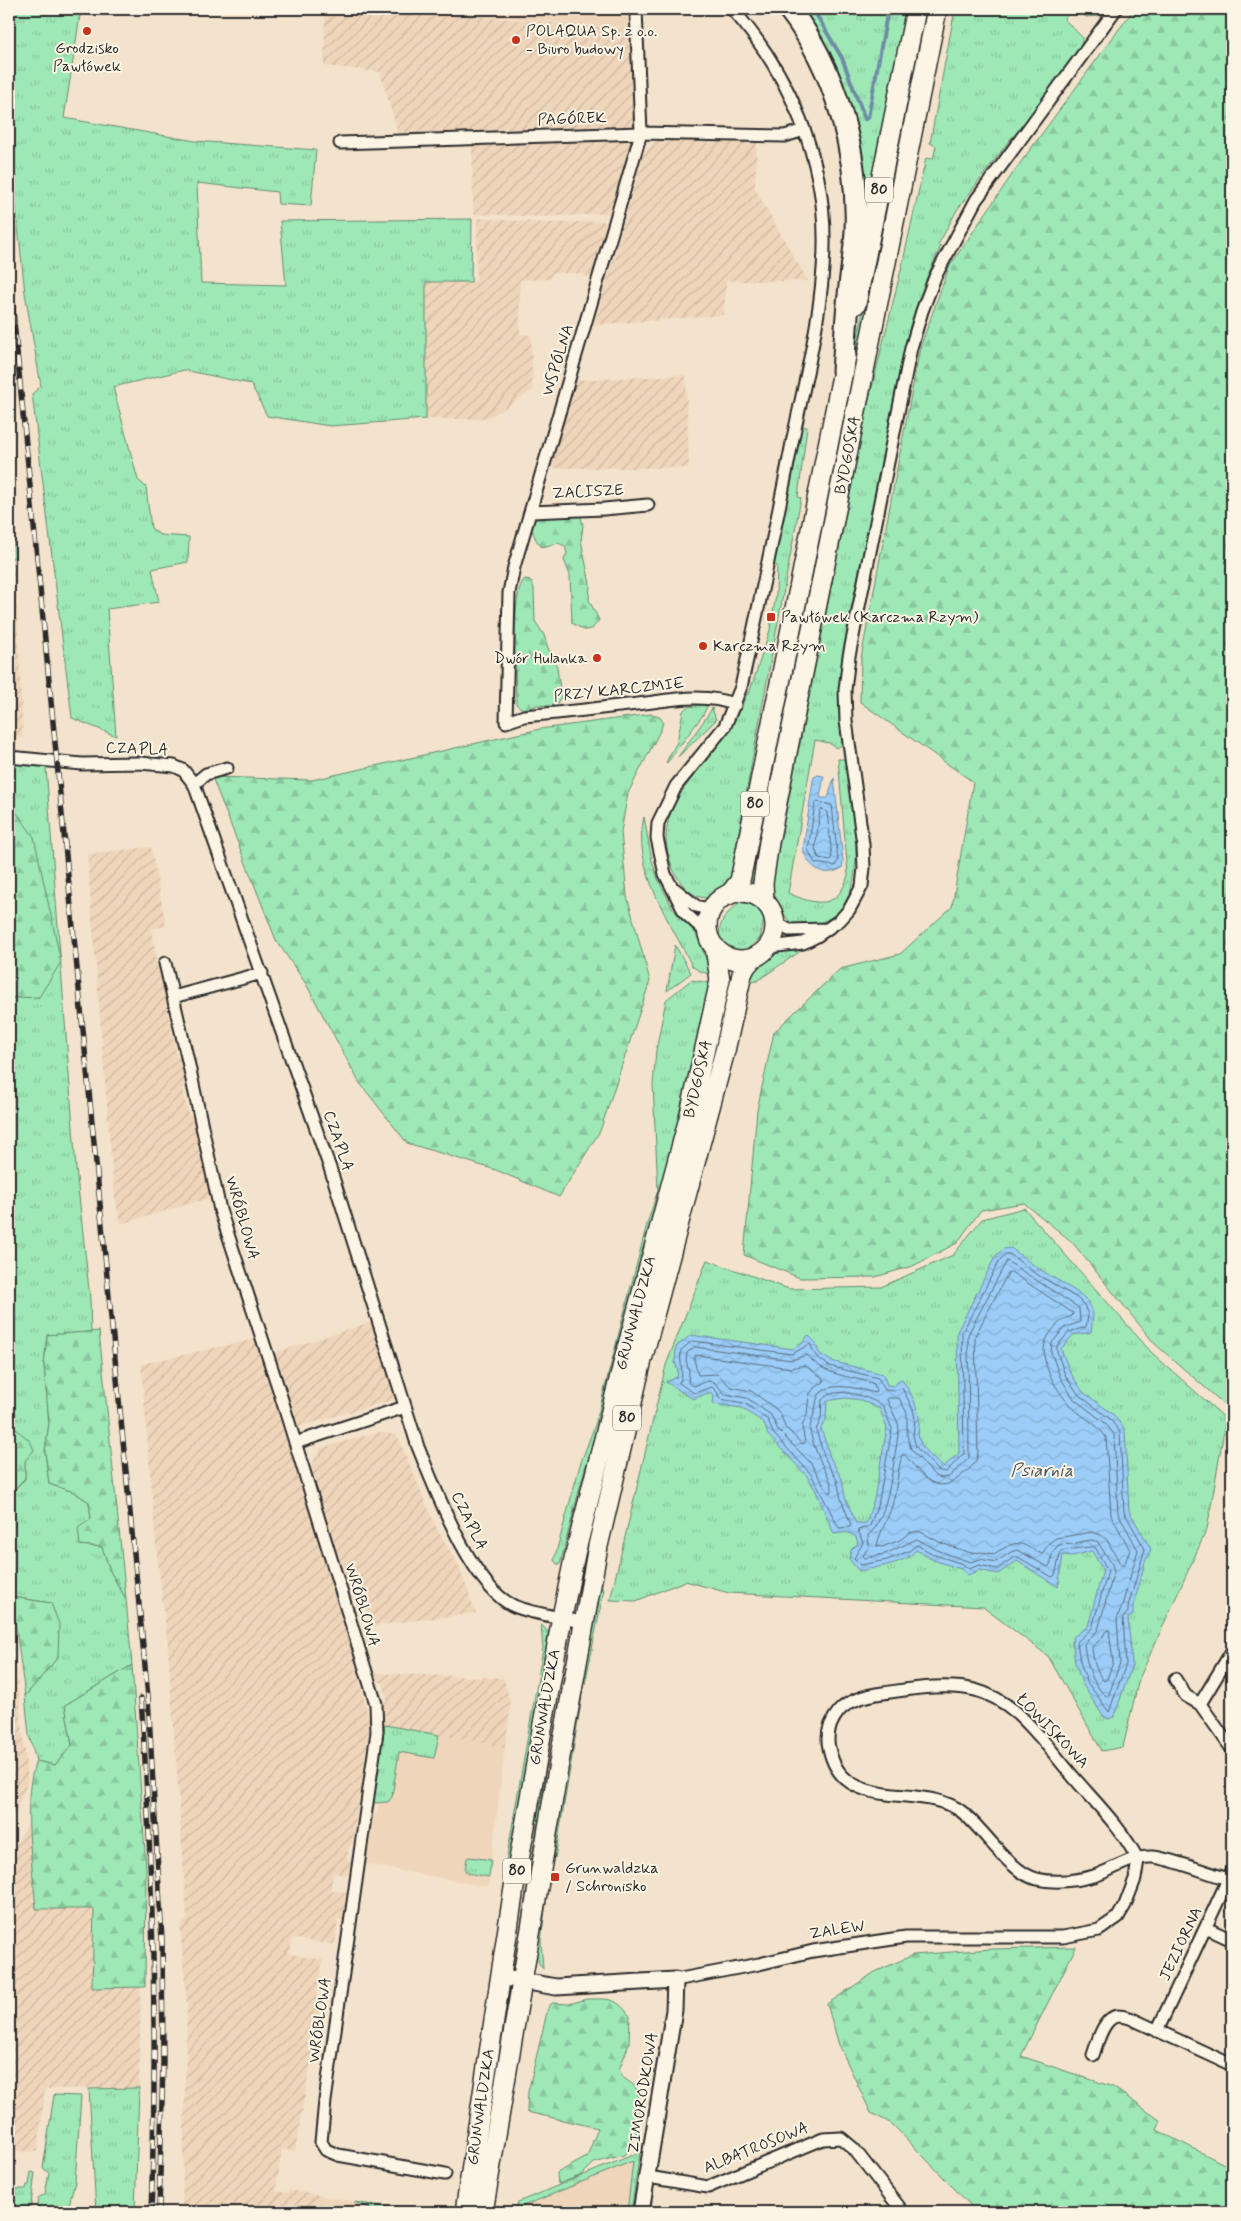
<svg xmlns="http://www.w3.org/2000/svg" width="1241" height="2221" font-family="Mynerve,sans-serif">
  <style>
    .built { fill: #efd6bb }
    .industrial { fill: url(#industrial-furrows) }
    .grass { fill: url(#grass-tufts); stroke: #648a70 }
    .forest { fill: url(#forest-firs); stroke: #648a70 }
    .water { fill: url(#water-waves); stroke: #6e8ca6; fill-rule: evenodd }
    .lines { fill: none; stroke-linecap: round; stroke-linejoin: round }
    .shore { stroke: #586c7d; stroke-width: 1 }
    .stream { stroke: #6e8ca6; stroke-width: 4 }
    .minor-casing { stroke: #2b2b2b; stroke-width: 15 }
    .tertiary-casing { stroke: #2b2b2b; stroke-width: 19 }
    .primary-casing { stroke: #2b2b2b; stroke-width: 22 }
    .motorway-casing { stroke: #2b2b2b; stroke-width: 25 }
    .minor { stroke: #fcf5e5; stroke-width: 11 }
    .tertiary { stroke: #fcf5e5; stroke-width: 15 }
    .primary { stroke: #fcf5e5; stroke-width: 19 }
    .motorway { stroke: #fcf5e5; stroke-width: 21 }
    .rail-casing { stroke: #2b2b2b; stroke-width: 5.5 }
    .rail { stroke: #fcf5e5; stroke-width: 4; stroke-dasharray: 11; stroke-linecap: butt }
    .poi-dot { fill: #c8321e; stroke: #fcf5e5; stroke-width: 2 }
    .labels { text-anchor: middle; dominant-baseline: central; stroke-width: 4; stroke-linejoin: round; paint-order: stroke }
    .shield { fill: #fcf5e5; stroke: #6a6863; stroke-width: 1 }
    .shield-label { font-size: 15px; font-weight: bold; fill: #2b2b2b }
    .poi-label { font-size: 16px; fill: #2b2b2b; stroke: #fcf5e5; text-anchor: start }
    .street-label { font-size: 16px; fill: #2b2b2b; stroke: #fcf5e5 }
    .water-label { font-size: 18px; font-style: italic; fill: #47545e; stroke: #fcf5e5 }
  </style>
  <defs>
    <pattern id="industrial-furrows" width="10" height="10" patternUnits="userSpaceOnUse" patternTransform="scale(1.25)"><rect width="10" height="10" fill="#efd6bb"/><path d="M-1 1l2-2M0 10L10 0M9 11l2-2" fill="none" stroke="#cdb8a1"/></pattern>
    <pattern id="grass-tufts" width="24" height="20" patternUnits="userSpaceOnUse" patternTransform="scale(1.25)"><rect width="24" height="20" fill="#9ee8b6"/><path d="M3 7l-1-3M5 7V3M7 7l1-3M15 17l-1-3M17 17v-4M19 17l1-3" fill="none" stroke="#88c79d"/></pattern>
    <pattern id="forest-firs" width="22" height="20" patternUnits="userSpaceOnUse" patternTransform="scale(1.25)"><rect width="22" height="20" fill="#9ee8b6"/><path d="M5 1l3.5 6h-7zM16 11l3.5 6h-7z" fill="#88c79d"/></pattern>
    <pattern id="water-waves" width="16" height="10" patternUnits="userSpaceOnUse" patternTransform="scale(1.25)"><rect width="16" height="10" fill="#9bcdf8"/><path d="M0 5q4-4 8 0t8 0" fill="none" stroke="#86b0d5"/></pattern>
  </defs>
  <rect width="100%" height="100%" fill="#f4e3cc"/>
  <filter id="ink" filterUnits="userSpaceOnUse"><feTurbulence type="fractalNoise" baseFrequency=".02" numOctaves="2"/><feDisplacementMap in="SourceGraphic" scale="10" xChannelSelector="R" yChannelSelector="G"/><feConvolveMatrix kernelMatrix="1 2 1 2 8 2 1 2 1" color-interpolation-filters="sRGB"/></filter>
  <g filter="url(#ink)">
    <!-- built -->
    <path class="built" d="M449 9H630L631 30 450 12Z
      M385 1725 505 1748 488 1887 365 1864 371 1818 377 1813 378 1804 373 1803Z
      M640 2152 631 2212H516L518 2202Z
      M323 2196 394 2208 412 2212H320Z
      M182 2205 230 2212H182Z"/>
    <!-- industrial -->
    <path class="industrial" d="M325 9H401L631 30 635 127 398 134 380 72 324 66Z
      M641 133 619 213 543 217 473 214 472 139Z
      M657 140 757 141 755 189 808 281H726L724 315 594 325 644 152Z
      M477 218 550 223 603 221 611 231 598 279 577 273H552L551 279 520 280V334L531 335 533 390 492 416 478 419H426V281H476Z
      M686 375 689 468H550L576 380Z
      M9 558H15L23 738 9 737Z
      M151 847 166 926 151 929 177 1057H182L189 1087 182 1089 189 1116 197 1115 213 1197 121 1224 117 1209 113 1183 87 854Z
      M371 1322 396 1399 298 1427 274 1353Z
      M255 1339 352 1652 370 1723 353 1843 349 1846 347 1858 351 1863 349 1875 333 1873 331 1890 346 1892 343 1920H338L335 1945 292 1938 290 1954 323 1960 314 2009 320 2010 295 2151 282 2149 276 2191 288 2193 289 2190 323 2196 320 2212H230L182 2205 187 2006 180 1926 187 1920 168 1647 156 1545 141 1364Z
      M379 1432 397 1435 438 1531 458 1564 476 1613 371 1626 357 1575 346 1577 321 1503 311 1466 321 1448Z
      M9 1602 28 1781 9 1828Z
      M374 1673 504 1678 511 1705 505 1748 385 1725 384 1704 387 1699 383 1683 376 1680Z
      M29 1821 36 1909H95L92 1988 141 1987 139 2088 45 2089 38 2152 9 2151V1857Z"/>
    <!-- grass -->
    <path class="grass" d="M9 9H81L64 118 195 141 316 150 311 206 278 204 277 192 197 183 201 283 286 285 280 221 472 219 471 282H426V419L330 426 267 416 251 384 184 370 113 387 138 480 146 487 151 528 160 535 189 537 188 562 152 569 159 602 107 609 116 736 72 718 32 394 41 386 25 293 9 141Z
      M799 9H908L862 235 864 209Z
      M924 9H930L779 757 753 881 750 883 748 882Z
      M955 9H1073L1064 19 1083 38 1080 48 1015 137H1012L957 210 938 245 941 246 927 277 910 326 847 629 840 694 842 745 836 748 829 743 815 740 788 893C815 905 838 911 848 875L838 759H845C851 805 880 915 810 925 807 925 802 927 799 927 786 925 776 898 771 887L869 399 901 270 926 158 933 159 936 146 930 143Z
      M1075 9H1105L1099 16 1086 17Z
      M801 426 807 427 798 497 801 498 729 885C720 895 713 900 700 897 688 894 679 881 674 871 649 815 689 785 719 744 731 729 739 712 747 694H749L770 630 776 595 777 566 773 564Z
      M9 489 15 558H9Z
      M701 705 707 706 703 715 667 763 666 762 677 742 683 711 687 707Z
      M712 708 716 720 678 757 710 712Z
      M9 763 46 767 76 1168 90 1299 91 1332 47 1335 44 1365 49 1423 45 1451 49 1484 74 1492 89 1502 91 1519 80 1545 102 1547 111 1573 126 1599 132 1665 65 1705 72 1745 55 1765 36 1761 29 1735 25 1696 58 1657 51 1603 12 1597 9 1495 25 1479V1461L12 1425 9 1423V998L39 997 14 809 9 808Z
      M644 817 652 861 658 879 673 909 696 933 712 975 699 971 692 966C671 923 631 867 644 817Z
      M739 902 753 905 760 911 764 919 760 938 741 955C723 953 714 937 723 920 726 913 735 908 739 902Z
      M811 944 757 981 748 983C758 954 784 950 811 944Z
      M675 945 691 973 667 991Z
      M691 980 711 983 702 1030 598 1434 585 1468 560 1564H557L554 1560 580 1465 596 1422 647 1224 658 1190 653 1085 656 1050 666 1000Z
      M1024 1208 1152 1353 1226 1419 1207 1529 1139 1679 1123 1747 1102 1751 1048 1656 983 1607 729 1593 685 1581 636 1601 610 1600 666 1365 707 1260 789 1289 881 1287 953 1255 982 1219Z
      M599 1585 604 1589 585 1684 581 1682Z
      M541 1624 548 1632V1649L508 1875 503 1879 543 1649Z
      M567 1633 568 1643 546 1761 539 1837 516 1966V1956L536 1832 541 1766Z
      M580 1697H582L555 1858 553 1839Z
      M385 1725 439 1735 434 1758 399 1752 392 1797 388 1802 373 1803Z
      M470 1857 491 1860 489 1877 467 1873 465 1870 467 1858Z
      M546 1903 541 1941 543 1969C528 1953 542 1921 546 1903Z
      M500 2021 509 2023 476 2212Z
      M139 2088 135 2212H96L89 2089Z
      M54 2095 81 2096 75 2182 67 2212H36L38 2198 45 2194 49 2173 43 2168Z
      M640 2152 631 2212H627L633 2161 516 2209 518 2202Z
      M31 2172 35 2173 30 2212H12L14 2189H26L27 2185H29Z
      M354 2202 394 2208 379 2212Z"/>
    <!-- forest -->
    <path class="forest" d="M1134 9H1232V1411L1155 1344 1072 1242 1024 1203 981 1210 957 1243 913 1266 875 1277 800 1278 744 1255 757 1110 774 1032 840 969 900 954 952 907 973 782 860 702 861 658 920 348 949 267 1018 166Z
      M578 514 581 517 583 526 581 540 590 584 589 600 599 620 592 629 584 630 572 623 570 575 564 560 567 553 565 546 558 543 542 547C537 543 534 536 532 530 528 511 565 515 578 514Z
      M525 579 530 580 534 588 535 621 544 635 548 648 557 667 561 697 557 703 551 706 537 705 528 709 521 708 516 704C516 682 510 590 525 579Z
      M652 714 659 716 663 722 661 729 628 793 621 832 627 896 650 981 600 1131 559 1197 496 1170 407 1143 359 1082 306 984 276 940 212 777 312 780 540 729Z
      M9 808 14 809 34 837 61 962 39 997 9 998Z
      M99 1331 126 1599 111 1573 102 1547 80 1545 78 1528 91 1519 89 1502 74 1492 49 1484 45 1451 49 1423 44 1365 47 1335Z
      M9 1423 30 1441 34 1450 25 1461V1478L9 1495Z
      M12 1597 51 1603 59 1624 58 1657 25 1696Z
      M132 1665 146 1867 145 1987 92 1988 94 1909H36C33 1867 21 1800 36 1761L55 1765 72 1745 65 1705Z
      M1076 1947 1021 2056 1113 2087 1161 2121 1157 2130 1232 2168V2212H977L892 2124 871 2113 839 2045 827 2004 875 1972 913 1955 991 1949Z
      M587 1999C611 1999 615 1997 630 2016L629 2044 619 2070 624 2078 636 2087 640 2104 639 2131 624 2155 594 2163 582 2175 558 2184 557 2173 587 2157 598 2128 527 2112 528 2092 548 2008 552 2003 569 2004Z"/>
    <!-- water -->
    <path class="water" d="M818 775 824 776 820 798H828L834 778 843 861 842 868C824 879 809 868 803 850L813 780 814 777Z
      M1011 1248 1036 1267 1080 1294 1089 1302 1093 1315 1091 1332 1073 1335 1061 1349 1070 1372 1083 1392 1113 1414 1125 1430 1129 1511 1151 1549 1145 1562 1133 1607V1615L1128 1618 1132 1665 1114 1717 1108 1719 1103 1716 1083 1685 1075 1663 1072 1638 1088 1626 1103 1570 1092 1551 1073 1556 1063 1555 1058 1587 1017 1561 998 1574 979 1570 968 1575 961 1569 933 1560 916 1550C908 1563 874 1568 859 1571L849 1559 851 1550 858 1543 856 1537 847 1532 834 1534 815 1489 807 1476 768 1435 764 1423 742 1408 713 1404 714 1395 710 1392 693 1399 666 1382 677 1377 678 1372 675 1362 676 1347 691 1335 793 1349 803 1343 808 1335 816 1343 819 1353 831 1361 883 1374 887 1385 894 1386 900 1379C908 1384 918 1408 919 1417 920 1426 916 1436 921 1444 926 1453 936 1461 943 1467L959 1453 957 1332 995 1257 1003 1249ZM845 1398 861 1400 880 1409 887 1428 874 1499 866 1523H856L845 1497 842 1479 830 1457 821 1428 826 1420 827 1401Z"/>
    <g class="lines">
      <!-- shore -->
      <path class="shore" d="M817 802 832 805 838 861 835 866 815 863 808 850 815 804Z
        M822 809 827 812 832 857 830 860 819 858 815 849 820 811Z
        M1006 1254H1010L1033 1272 1077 1298 1084 1305 1088 1315 1086 1327 1069 1332 1057 1346V1351L1065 1375 1079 1395 1109 1418 1120 1432 1124 1512 1145 1549 1128 1606V1612L1123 1618 1126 1664 1109 1712 1087 1682 1080 1662 1077 1642 1092 1628 1108 1571 1095 1547C1092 1546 1065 1550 1061 1551L1055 1575 1052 1577 1018 1557H1014L997 1569 979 1565 969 1569 963 1564 935 1555 917 1545 909 1551 887 1560 861 1565 854 1558 863 1543 858 1530 870 1526 879 1500 892 1429 883 1406C870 1397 835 1384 822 1400L821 1419 816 1430 825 1459 837 1480 841 1499 851 1525 850 1527 839 1528 811 1474 773 1433 768 1420 744 1403 720 1399 717 1392 712 1387 694 1393 679 1383C685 1372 679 1363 681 1350L692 1341 792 1354 810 1344 816 1356 829 1366 878 1378 885 1390 894 1391 902 1388 913 1409 915 1420 913 1435 916 1447 939 1471 946 1472 964 1453 962 1333 999 1261Z
        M1007 1261 1079 1308 1080 1322 1064 1328 1052 1343 1051 1352 1060 1377 1074 1399 1104 1422 1114 1434 1118 1513 1138 1550 1121 1609 1117 1619 1120 1663 1108 1697C1092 1687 1086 1662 1084 1644L1098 1630 1114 1571 1112 1564 1097 1541 1090 1540 1072 1544 1059 1545 1053 1551 1050 1565 1048 1567 1017 1550 1011 1552 996 1562 980 1559 970 1562 937 1550 917 1539 885 1554 865 1558 863 1556 869 1546 868 1535C889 1521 894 1455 899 1430L898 1423 887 1400V1398H899L907 1413V1436L911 1449 935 1476 942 1478 949 1477 969 1458 968 1335Z
        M1011 1272 1073 1313 1072 1316C1062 1319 1057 1324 1051 1332 1033 1353 1054 1387 1069 1404 1080 1417 1095 1421 1106 1437L1111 1515 1130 1550 1124 1565H1121L1107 1540 1101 1535 1093 1532 1056 1538 1049 1543 1042 1554C1017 1542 1020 1538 994 1554L981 1552 971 1553 941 1543 919 1531 909 1533 900 1540 882 1547 877 1546C877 1539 889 1516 892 1506 897 1489 897 1471 902 1455H905C923 1476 937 1499 963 1474 971 1468 977 1463 978 1452L975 1336 1008 1273Z
        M695 1347 792 1360 807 1355C826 1377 848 1375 874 1384L876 1391 875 1393C857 1388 818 1377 816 1405 815 1412 809 1426 810 1431 812 1440 816 1452 820 1460 824 1471 833 1480 832 1492H828L810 1462 778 1430 771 1415 747 1398 725 1394 714 1382 707 1381 694 1386 688 1383 689 1371 686 1360 687 1353Z
        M696 1355 791 1368 804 1365 823 1378 824 1382 815 1387 809 1395 807 1415 802 1426 805 1443 802 1444 785 1427 781 1415 775 1408 751 1391 731 1387 717 1374 698 1375 694 1359Z
        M1109 1630 1113 1662 1107 1679 1104 1681C1096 1673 1093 1659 1092 1647L1102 1638 1106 1631Z"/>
      <!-- stream -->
      <path class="stream" d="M813 9 842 58 865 119 868 118 888 9"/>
      <!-- minor casing -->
      <g class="minor-casing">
        <path id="minor" d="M636 9 641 133 514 567 509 593 506 722 524 716C559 713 594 709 628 705 662 702 703 691 735 705
          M340 143 641 133 785 136 804 130
          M531 512 604 509 648 505
          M9 757 82 764 140 763 174 766 183 770 194 784 331 1171 418 1447C435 1488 472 1588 514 1606 536 1615 562 1617 585 1623
          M194 784 206 774 227 768
          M675 889 696 906 712 910
          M775 922 789 930 827 929
          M708 934 685 913 665 874 657 838 658 823 676 786 725 726 741 687C759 606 776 525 792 443 805 379 823 313 824 246 826 160 789 72 732 9
          M769 947 803 943 817 936 840 920 849 910 862 886 864 868 863 844 846 721 845 690 849 656 911 348 922 311 935 277 976 200 1116 9
          M165 963 188 1061 220 1210 278 1387 376 1704 377 1732 325 2101 321 2142 326 2150 338 2155 445 2174
          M173 997 262 973
          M295 1443 405 1407
          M1175 1679 1186 1696 1200 1704 1232 1749
          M1200 1704 1232 1651
          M1138 1860C1123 1830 1098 1805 1076 1780 1057 1758 1039 1733 1017 1713 1005 1703 991 1694 975 1690 946 1683 912 1689 883 1693 867 1695 850 1699 839 1711 830 1722 826 1735 829 1748 843 1816 922 1781 962 1812 985 1830 1010 1873 1037 1879 1054 1883 1076 1881 1094 1876 1113 1870 1130 1856 1152 1857 1171 1858 1209 1874 1229 1879
          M1206 1928 1232 1940
          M675 1980 759 1964 813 1951 906 1937H1063L1099 1930 1118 1917 1125 1905 1135 1879 1138 1860
          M1157 2031 1232 1871
          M1093 2055C1097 2044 1103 2017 1118 2016 1121 2016 1126 2017 1130 2018L1232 2065
          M648 2177 708 2187 823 2139 841 2138 854 2149 903 2212"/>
      </g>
      <!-- tertiary casing -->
      <g class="tertiary-casing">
        <path id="tertiary" d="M500 1977 556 1987 675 1980 674 2010 641 2212"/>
      </g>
      <!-- primary casing -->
      <g class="primary-casing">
        <path id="primary" d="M856 304 916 9
          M707 926a34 34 0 1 1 68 0a34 34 0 1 1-68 0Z
          M729 895 740 881 846 356
          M764 901 763 883 769 842 937 9
          M465 2212 514 1888 562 1617 575 1554 625 1356 689 1118 705 1048 720 980 715 947
          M483 2212 559 1763 598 1546 642 1360 725 1051 742 974 746 966 753 958"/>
      </g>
      <!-- motorway casing -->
      <g class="motorway-casing">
        <path id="motorway" d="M789 9C836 69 859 154 856 231 855 252 851 273 849 295 846 320 845 346 843 371"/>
      </g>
      <!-- minor -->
      <use href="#minor" class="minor"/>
      <!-- tertiary -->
      <use href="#tertiary" class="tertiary"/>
      <!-- primary -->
      <use href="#primary" class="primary"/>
      <!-- motorway -->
      <use href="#motorway" class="motorway"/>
      <!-- rail casing -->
      <g class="rail-casing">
        <path id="rail" d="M9 270 148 1697 162 1940 163 2062 159 2212
          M141 1698C153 1869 158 2040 151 2212"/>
      </g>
      <!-- rail -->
      <use href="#rail" class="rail"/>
    </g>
  </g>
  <!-- markers -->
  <g class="poi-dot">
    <circle cx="87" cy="31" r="5"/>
    <circle cx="516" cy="40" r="5"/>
    <rect x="766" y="612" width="10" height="10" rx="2.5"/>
    <circle cx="703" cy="646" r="5"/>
    <circle cx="597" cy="658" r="5"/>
    <rect x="550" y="1872" width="10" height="10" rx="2.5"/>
  </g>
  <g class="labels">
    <!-- shield labels -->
    <g class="shield">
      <rect x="865" y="177.5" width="28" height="25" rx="4"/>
      <rect x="741" y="791.5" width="28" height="25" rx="4"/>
      <rect x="613" y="1405.5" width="28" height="25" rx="4"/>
      <rect x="503" y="1858.5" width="28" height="25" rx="4"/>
    </g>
    <g class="shield-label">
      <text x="879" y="190">80</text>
      <text x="755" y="804">80</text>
      <text x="627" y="1418">80</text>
      <text x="517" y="1871">80</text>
    </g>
    <!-- poi labels -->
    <g class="poi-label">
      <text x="526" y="31">POLAQUA Sp. z o.o.<tspan x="526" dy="18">- Biuro budowy</tspan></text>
      <text x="87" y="48" text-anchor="middle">Grodzisko<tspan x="87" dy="18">Pawłówek</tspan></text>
      <text x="781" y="617">Pawłówek (Karczma Rzym)</text>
      <text x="713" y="646">Karczma Rzym</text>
      <text x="587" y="658" text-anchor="end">Dwór Hulanka</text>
      <text x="565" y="1868">Grunwaldzka<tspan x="565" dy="18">/ Schronisko</tspan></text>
    </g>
    <!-- street labels -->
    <g class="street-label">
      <text transform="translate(572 119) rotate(-2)">PAGÓREK</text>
      <text transform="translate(558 360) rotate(-73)">WSPÓLNA</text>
      <text transform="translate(848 455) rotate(-79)">BYDGOSKA</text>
      <text transform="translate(588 492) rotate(-3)">ZACISZE</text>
      <text transform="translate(619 690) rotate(-6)">PRZY KARCZMIE</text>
      <text transform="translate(137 749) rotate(2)">CZAPLA</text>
      <text transform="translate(698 1079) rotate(-77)">BYDGOSKA</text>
      <text transform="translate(338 1141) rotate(71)">CZAPLA</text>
      <text transform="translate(242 1218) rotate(74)">WRÓBLOWA</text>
      <text transform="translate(636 1313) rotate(-75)">GRUNWALDZKA</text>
      <text transform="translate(469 1521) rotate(64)">CZAPLA</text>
      <text transform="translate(362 1605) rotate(73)">WRÓBLOWA</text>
      <text transform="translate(545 1707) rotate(-80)">GRUNWALDZKA</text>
      <text transform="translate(1052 1731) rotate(46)">ŁOWISKOWA</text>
      <text transform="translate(837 1930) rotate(-9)">ZALEW</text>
      <text transform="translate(1181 1944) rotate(-65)">JEZIORNA</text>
      <text transform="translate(320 2020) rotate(-82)">WRÓBLOWA</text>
      <text transform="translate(643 2093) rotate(-81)">ZIMORODKOWA</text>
      <text transform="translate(481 2107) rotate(-82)">GRUNWALDZKA</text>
      <text transform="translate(756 2148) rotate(-22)">ALBATROSOWA</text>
    </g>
    <!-- water labels -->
    <g class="water-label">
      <text x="1042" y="1471">Psiarnia</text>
    </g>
  </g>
  <!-- margin -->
  <rect width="1241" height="2221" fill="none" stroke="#fcf5e5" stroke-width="30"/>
  <rect x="15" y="15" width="1211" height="2191" fill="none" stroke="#2b2b2b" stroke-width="2" filter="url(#ink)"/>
</svg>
